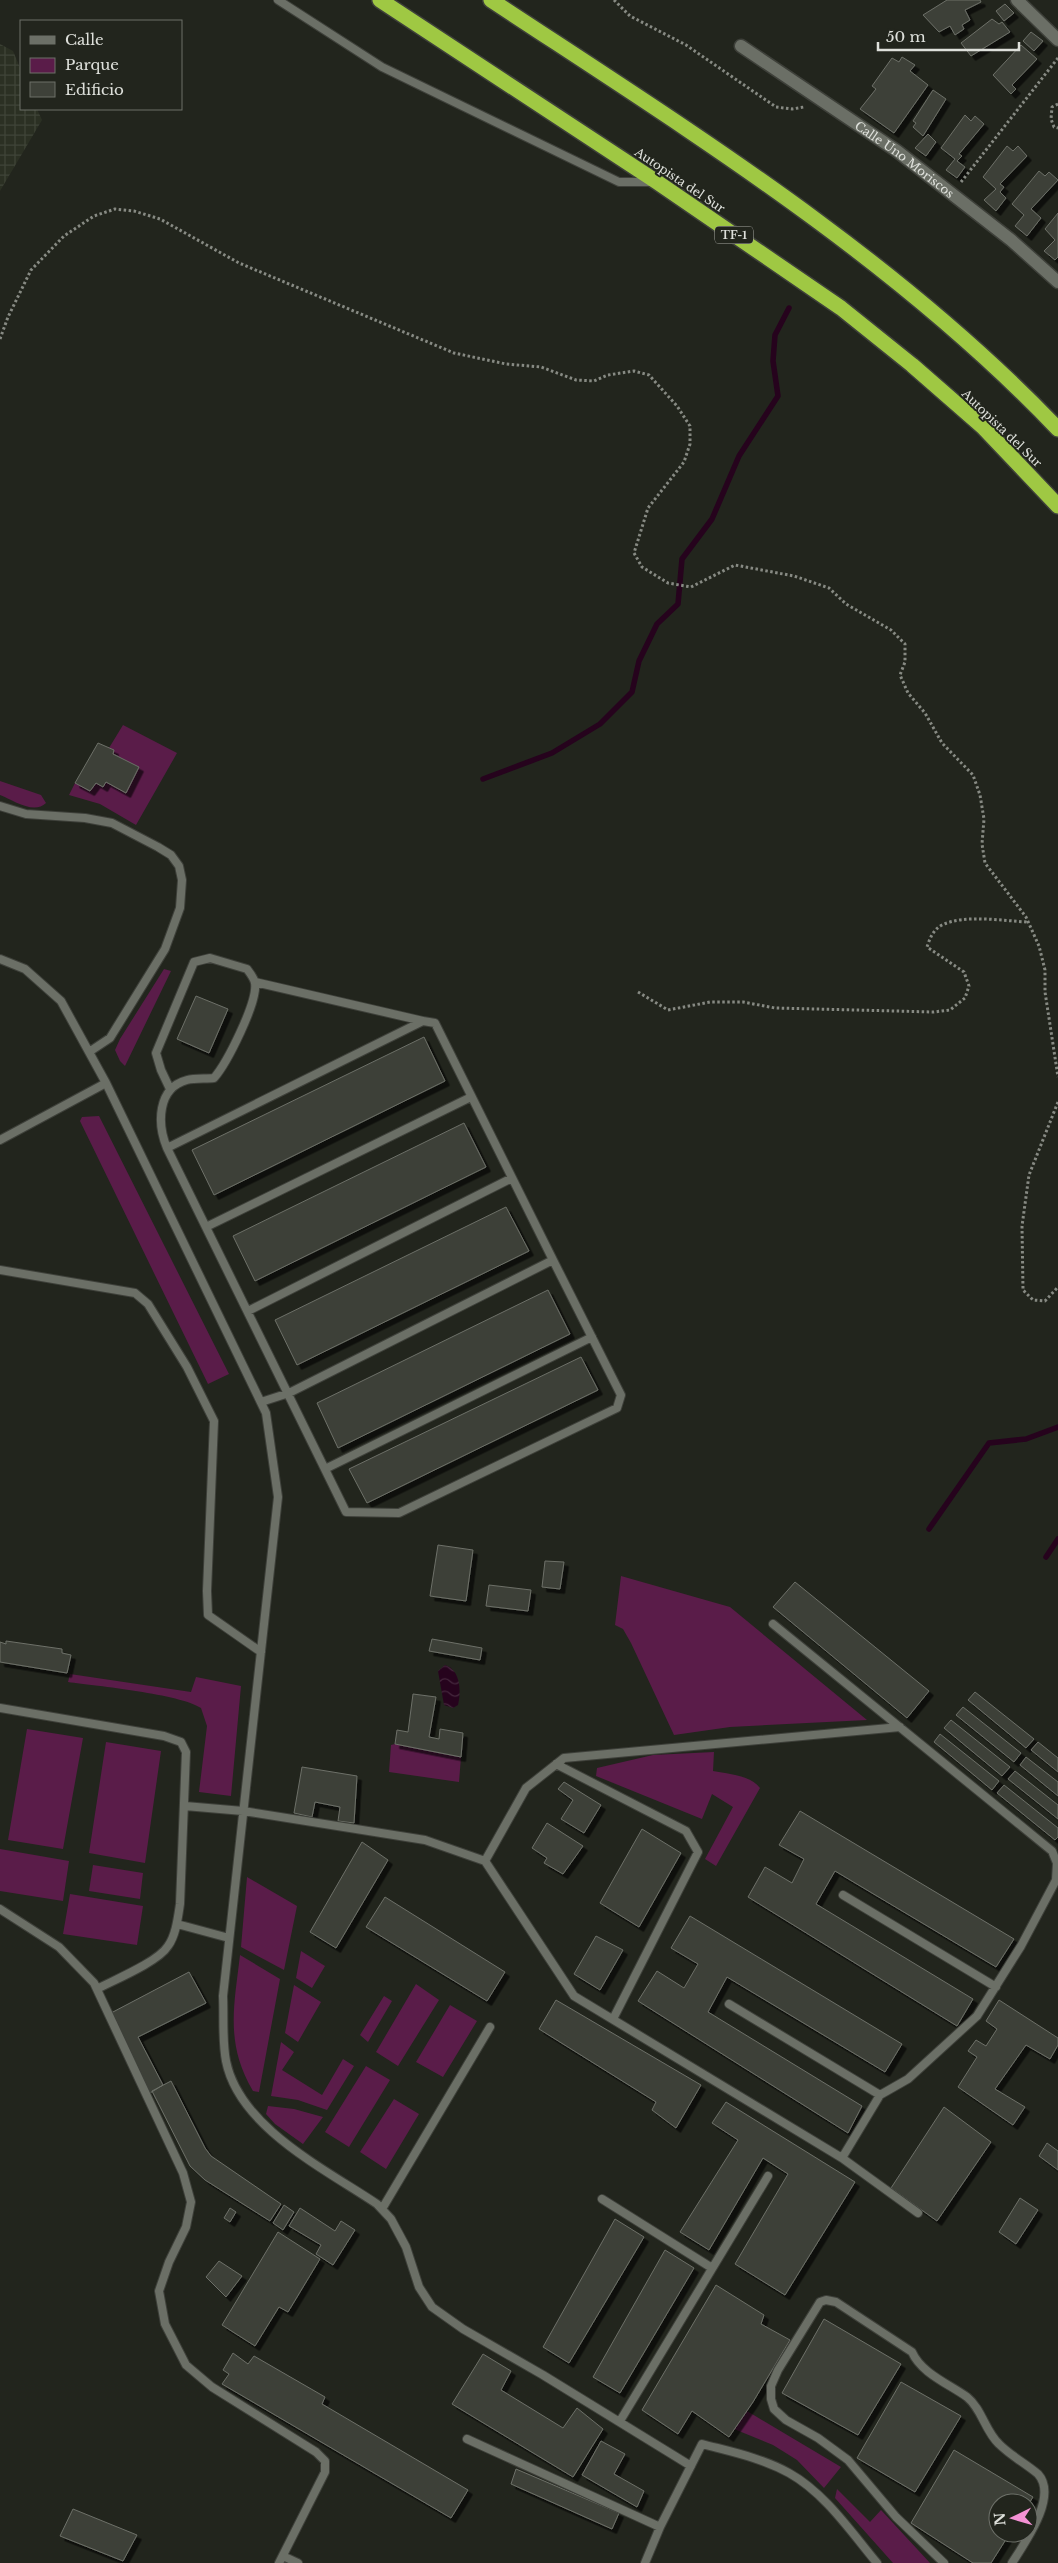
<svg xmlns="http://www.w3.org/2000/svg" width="1058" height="2563" font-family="'Libre Baskerville',serif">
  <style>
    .industrial { fill: url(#industrial-grid) }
    .green { fill: #5a1c49 }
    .water { fill: url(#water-waves) }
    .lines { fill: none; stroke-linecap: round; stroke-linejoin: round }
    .stream { stroke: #26031d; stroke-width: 5.5 }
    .building { fill: #3e4139; stroke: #6d7068; filter: url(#shadow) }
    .lane-casing { stroke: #3e403a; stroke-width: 10 }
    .street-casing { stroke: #3e403a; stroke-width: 15 }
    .highway-casing { stroke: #3e403a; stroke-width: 18 }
    .path { stroke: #878a83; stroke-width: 3; stroke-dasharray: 2.5 2.5; stroke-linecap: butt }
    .lane { stroke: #6b6f66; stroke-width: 8 }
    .street { stroke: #6b6f66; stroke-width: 12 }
    .highway { stroke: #9fc843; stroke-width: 15 }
    .labels { text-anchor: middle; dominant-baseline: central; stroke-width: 4; stroke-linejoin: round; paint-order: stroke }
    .shield { fill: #22251d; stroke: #a6a8a2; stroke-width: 1 }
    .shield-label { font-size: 11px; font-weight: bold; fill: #dee0db }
    .street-label { font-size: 12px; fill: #dee0db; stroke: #22251d }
  </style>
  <defs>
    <pattern id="industrial-grid" width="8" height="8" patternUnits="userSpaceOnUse" patternTransform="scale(1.25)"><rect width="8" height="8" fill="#2b3023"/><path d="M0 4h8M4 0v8" fill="none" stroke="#3f4438"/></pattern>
    <pattern id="water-waves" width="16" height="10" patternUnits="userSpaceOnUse" patternTransform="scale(1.25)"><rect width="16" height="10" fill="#26031d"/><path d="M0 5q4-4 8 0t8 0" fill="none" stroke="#45273d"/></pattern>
    <filter id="shadow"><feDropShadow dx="4.5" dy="4.5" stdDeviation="0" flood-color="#0009"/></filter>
  </defs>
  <rect width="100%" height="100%" fill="#22251d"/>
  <!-- industrial -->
  <path class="industrial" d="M0 44 13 51 21 70V109H37L42 120 0 191Z"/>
  <!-- green -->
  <path class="green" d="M123 725 177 753 136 825 100 804 69 795 75 783 90 791 96 783 103 787 106 782 126 792 139 767 113 754 114 750 109 748Z
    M0 781 41 795 46 803C34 815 13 800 0 795Z
    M164 969 171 971 125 1066 120 1061 115 1050 120 1039Z
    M99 1116 229 1374 208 1384 80 1121 82 1117Z
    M621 1576 730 1607 867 1720 730 1727 674 1735 631 1643 623 1629 615 1625Z
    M70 1674 191 1692 196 1677 241 1686 231 1796 199 1792 207 1726 201 1708C180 1694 97 1686 68 1682Z
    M27 1729 83 1738 63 1849 8 1840Z
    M106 1742 161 1751 145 1863 89 1853Z
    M395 1744 461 1757 459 1782 389 1772 391 1745Z
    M714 1752 713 1771C728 1774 750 1775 760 1788L716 1866 705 1859 733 1807 712 1794 702 1819 596 1776 597 1768 653 1755Z
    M0 1849 69 1861 63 1901 0 1891Z
    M93 1865 143 1873 140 1899 89 1891Z
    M247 1877 297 1906 284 1970 241 1947Z
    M70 1894 143 1906 137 1945 63 1934Z
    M301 1951 325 1966 312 1988 296 1978Z
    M240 1955 280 1979 259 2092 253 2091C225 2043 234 2007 240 1955Z
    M416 1984 439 2000 398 2066 376 2052Z
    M294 1985 321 2002 298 2042 285 2033Z
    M384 1996 392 2001 368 2042 360 2035Z
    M450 2005 477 2021 443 2077 416 2062Z
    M281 2042 294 2052 282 2070 322 2095 343 2059 354 2066 327 2110 298 2100 271 2096Z
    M366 2066 390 2080 349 2147 325 2132Z
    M394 2099 419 2114 386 2169 360 2152Z
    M268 2106 294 2109 323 2117 303 2144 275 2124 266 2114Z
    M747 2411 841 2467 824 2488 797 2460 773 2445 734 2429Z
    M837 2489 870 2522 881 2510 930 2563H893L835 2498Z"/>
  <!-- water -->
  <path class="water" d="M445 1665C461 1670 461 1692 458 1705L453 1708 444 1705 438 1671Z"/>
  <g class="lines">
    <!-- stream -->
    <path class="stream" d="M483 779 552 753 600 724 632 692 639 661 657 624 678 604 682 559 712 519 739 456 778 396 773 361 775 335 789 308
      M929 1529 989 1443 1026 1439 1058 1427
      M1046 1557 1058 1539"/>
  </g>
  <!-- building -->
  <path class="building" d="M947 0H980L981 2 965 10 970 20 962 25 964 29 955 35 950 26 939 32 923 15Z
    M1005 4 1014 13 1004 21 996 11Z
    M992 19 999 24 1002 22 1010 32 971 56 961 43Z
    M1031 32 1043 41 1034 51 1023 41Z
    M1021 45 1037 59 1012 85 1016 89 1011 94 993 75Z
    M902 57 915 65 910 71 928 85 894 133 860 109 876 89 872 86 892 58 899 62Z
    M933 90 946 99 923 136 913 127 916 123 913 121Z
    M965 115 971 121 975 116 984 124 959 154 962 156 957 161 965 167 957 178 946 170 955 159 941 148Z
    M928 134 936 142 926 156 915 148Z
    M1007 146 1013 151 1018 146 1027 156 1000 184 1004 187 1000 192 1006 198 996 211 984 200 996 189 983 177Z
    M1039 171 1045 176 1049 172 1058 180 1031 209 1041 218 1027 236 1015 226 1024 215 1012 204Z
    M1058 213V257L1055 260 1044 251 1055 240 1045 229Z
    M98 743 114 750 113 754 139 767 126 793 106 782 103 787 96 783 90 791 75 783Z
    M196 996 228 1009 209 1053 177 1039Z
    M424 1037 445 1081 214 1195 192 1150Z
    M464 1123 486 1167 255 1281 233 1236Z
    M506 1207 529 1251 297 1365 275 1320Z
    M548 1290 570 1334 338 1448 317 1403Z
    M581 1357 598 1390 367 1503 349 1469Z
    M438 1545 473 1550 466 1601 430 1596Z
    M545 1561 564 1562 560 1589 542 1587Z
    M795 1582 929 1691 907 1718 773 1607Z
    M489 1585 531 1590 528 1611 486 1606Z
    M432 1639 482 1648 480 1660 429 1651Z
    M6 1641 62 1649V1653L71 1655 67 1673 0 1662V1642L6 1644Z
    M975 1692 1034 1739 1026 1748 968 1700Z
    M413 1694 436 1697 429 1737 439 1739 440 1729 463 1733 461 1757 395 1744 397 1730 408 1732Z
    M963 1707 1021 1753 1014 1762 956 1715Z
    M951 1720 1010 1767 1002 1776 944 1728Z
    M940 1734 999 1781 992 1790 934 1742Z
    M1038 1742 1058 1758V1772L1031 1750Z
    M1026 1757 1058 1782V1796L1020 1765Z
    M302 1767 357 1776 354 1823 338 1821 340 1807 315 1802 312 1817 294 1813Z
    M1015 1771 1058 1805V1819L1008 1779Z
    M564 1782 601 1805 584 1833 561 1819 573 1800 558 1789Z
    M1004 1785 1058 1828V1837L1055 1840 997 1793Z
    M800 1811 1014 1939 996 1967 835 1871 816 1904 973 1999 957 2026 748 1897 765 1867 792 1883 804 1859 779 1845Z
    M547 1823 583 1846 563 1874 544 1863 547 1858 532 1848Z
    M642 1829 681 1853 639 1927 600 1903Z
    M362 1842 388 1860 336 1948 310 1932Z
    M385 1897 505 1972 487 2001 366 1927Z
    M690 1916 902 2044 885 2072 727 1977 708 2012 862 2106 848 2133 638 2001 657 1971 684 1988 698 1964 671 1948Z
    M596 1936 623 1950 600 1990 574 1974Z
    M189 1972 206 2003 138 2037 163 2085 150 2093 111 2013Z
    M556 2000 701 2085 676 2128 652 2110 656 2102 539 2029Z
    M999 2000 1058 2038V2045L1050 2059 1026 2045 995 2089 1025 2107 1013 2125 958 2087 977 2057 968 2051 976 2040 986 2046 997 2029 986 2021Z
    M171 2081 205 2148 211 2156 281 2204 270 2221 205 2180 190 2166 152 2091Z
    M726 2102 855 2182 785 2295 735 2264 788 2174 763 2158 709 2250 680 2232 738 2140 712 2123Z
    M944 2107 991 2142 937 2221 891 2188Z
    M1047 2143 1058 2151V2170L1039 2156Z
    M1020 2198 1038 2210 1016 2244 999 2232Z
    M284 2205 294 2212 283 2230 273 2223Z
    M230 2208 236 2212 230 2222 224 2218Z
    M300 2208 335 2231 341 2221 355 2230 333 2265 316 2254 321 2245 289 2226Z
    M615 2219 644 2237 569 2363 543 2347Z
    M278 2232 320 2259 288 2312 279 2307 255 2346 222 2325Z
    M665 2250 694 2268 620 2393 593 2377Z
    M219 2261 242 2276 226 2297 206 2277Z
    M716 2285 764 2315 761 2324 790 2340 753 2402 729 2437 692 2411 678 2434 642 2410Z
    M824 2319 901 2364 858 2435 782 2393Z
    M233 2353 248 2364 254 2356 325 2397 322 2404 468 2490 451 2518 222 2384 229 2374 223 2370Z
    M483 2354 511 2371 501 2390 563 2428 577 2408 603 2429 573 2477 452 2404Z
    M901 2382 961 2416 915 2492 857 2458Z
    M601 2441 625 2454 614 2474 644 2491 637 2507 582 2475Z
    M954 2450 1033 2497 1028 2505 998 2503V2533H1010L991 2563H973L911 2523Z
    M516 2469 619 2513 612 2529 511 2484Z
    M73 2509 137 2535 123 2561 60 2536Z"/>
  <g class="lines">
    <!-- lane casing -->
    <g class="lane-casing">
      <path id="lane" d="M278 0 382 67 619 182H652
        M0 806 26 814 85 818 112 823 158 847 171 855 179 866 182 880 180 908 165 949 110 1038 89 1052
        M0 959 25 969 61 1001 106 1083 266 1413 278 1497 223 1996C224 2017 222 2040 226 2061 239 2127 325 2169 377 2204L391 2219 406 2247 419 2287 432 2307 463 2329 543 2375 691 2466
        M255 982 423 1021
        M0 1140 106 1083
        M167 1148C157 1124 157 1088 187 1080 195 1078 206 1079 214 1078 227 1063 258 1002 255 983 254 978 250 973 247 969L210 958 194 962 156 1053 161 1070 170 1089
        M206 1227 471 1097
        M0 1270 135 1293 148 1304 187 1367 214 1421 207 1591 208 1615 261 1652
        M248 1311 512 1178
        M261 1402 289 1393 553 1260 435 1023 423 1021 167 1148 346 1512 399 1513 617 1408 621 1395 553 1260
        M325 1469 592 1337
        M773 1624 1052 1851 1057 1863 1056 1880 1021 1946 977 2016 908 2079 880 2095 842 2158
        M0 1708 164 1736 181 1742 186 1752 180 1904C178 1917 176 1935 168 1946 158 1962 114 1980 97 1989
        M556 1764 686 1831 698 1852 613 2019
        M185 1806 243 1811 425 1840 485 1861 574 1996 842 2158 918 2213
        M485 1861 526 1788 564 1758 900 1727
        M843 1895 996 1987
        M0 1909 59 1947 94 1983 183 2173 191 2202 186 2227 169 2262 159 2291 165 2324 186 2365 212 2387 316 2452 325 2461V2472L279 2563
        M177 1924 229 1938
        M729 2004 880 2095
        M602 2199 712 2268
        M382 2209 490 2027
        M620 2421 768 2176
        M467 2439 660 2527
        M283 2556 298 2563
        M645 2563 660 2527 702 2444C732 2452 762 2458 789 2473 825 2493 851 2532 877 2563
        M944 2563 896 2517 848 2460 818 2438 786 2420 774 2409 771 2399V2386L778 2370 820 2302 826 2300 836 2302 912 2352C921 2373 949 2384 967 2397 982 2409 985 2431 999 2444 1011 2456 1025 2463 1038 2474 1058 2496 1026 2541 1012 2563"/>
    </g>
    <!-- street casing -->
    <g class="street-casing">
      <g id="street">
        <path d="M1017 0 1058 40"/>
        <path id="s1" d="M741 46 897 151 1011 240 1058 282"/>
      </g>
    </g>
    <!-- highway casing -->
    <g class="highway-casing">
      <path id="highway" d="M380 0 657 182 841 308 912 365 983 427 1058 506
        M491 0C688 130 894 257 1058 429"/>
    </g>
    <!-- path -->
    <path class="path" d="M614 0 630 16 686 45 776 107 792 109 804 107
      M1058 104 1052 107 1051 119 1054 127 1058 128
      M961 182 1058 58
      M0 339 8 317 31 270 64 236 94 216 115 209 134 211 160 219 239 263 454 353 506 364 541 367 576 380 594 381 608 375 634 371 649 375 677 406 690 426V444L684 462 648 508 634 553 642 567 668 583 691 587 735 565 794 576 829 588 846 604 891 630 905 644V662L900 675 908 693 925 713 942 743 973 775 980 795 984 819 982 844 985 863 1026 917 1039 946 1045 970V992L1058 1077
      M638 992 668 1010 710 1002H743L775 1008 934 1012 950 1010 965 998 969 986 964 972 927 947C930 938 933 930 942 925 965 914 1003 921 1028 922
      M1058 1102 1029 1175 1022 1226 1023 1290 1033 1300 1045 1301 1058 1287"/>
    <!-- lane -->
    <use href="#lane" class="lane"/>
    <!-- street -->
    <use href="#street" class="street"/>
    <!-- highway -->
    <use href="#highway" class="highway"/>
  </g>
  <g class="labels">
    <!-- shield labels -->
    <rect class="shield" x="715" y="226.5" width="38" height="17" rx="4"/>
    <g class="shield-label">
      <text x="734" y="235">TF-1</text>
    </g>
    <!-- street labels -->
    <g class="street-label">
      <text stroke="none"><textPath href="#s1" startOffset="199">Calle Uno Moriscos</textPath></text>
      <text transform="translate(680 180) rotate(34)">Autopista del Sur</text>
      <text transform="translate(1002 428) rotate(44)">Autopista del Sur</text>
    </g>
  </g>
  <!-- legend -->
  <rect x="20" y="20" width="162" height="90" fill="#22251d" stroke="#6d7069"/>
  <rect x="30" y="36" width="25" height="8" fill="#6b6f66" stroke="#6d7069"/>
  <text x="65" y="45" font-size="15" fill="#dee0db">Calle</text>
  <rect x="30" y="58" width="25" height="15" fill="#5a1c49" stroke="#6d7069"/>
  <text x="65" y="70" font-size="15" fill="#dee0db">Parque</text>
  <rect x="30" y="82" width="25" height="15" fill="#3e4139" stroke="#6d7069"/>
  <text x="65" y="95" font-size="15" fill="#dee0db">Edificio</text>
  <!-- north arrow -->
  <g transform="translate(1013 2518) rotate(265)"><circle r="24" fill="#22251d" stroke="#6d7069"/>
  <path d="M0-4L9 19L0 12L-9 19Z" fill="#f491d4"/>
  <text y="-8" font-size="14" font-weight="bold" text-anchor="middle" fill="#dee0db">N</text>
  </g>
  <!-- scale -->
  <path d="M878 42v8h141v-8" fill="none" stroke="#dee0db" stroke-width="2.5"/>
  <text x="886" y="42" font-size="15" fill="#dee0db" stroke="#22251d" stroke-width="4" paint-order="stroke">50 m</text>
</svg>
